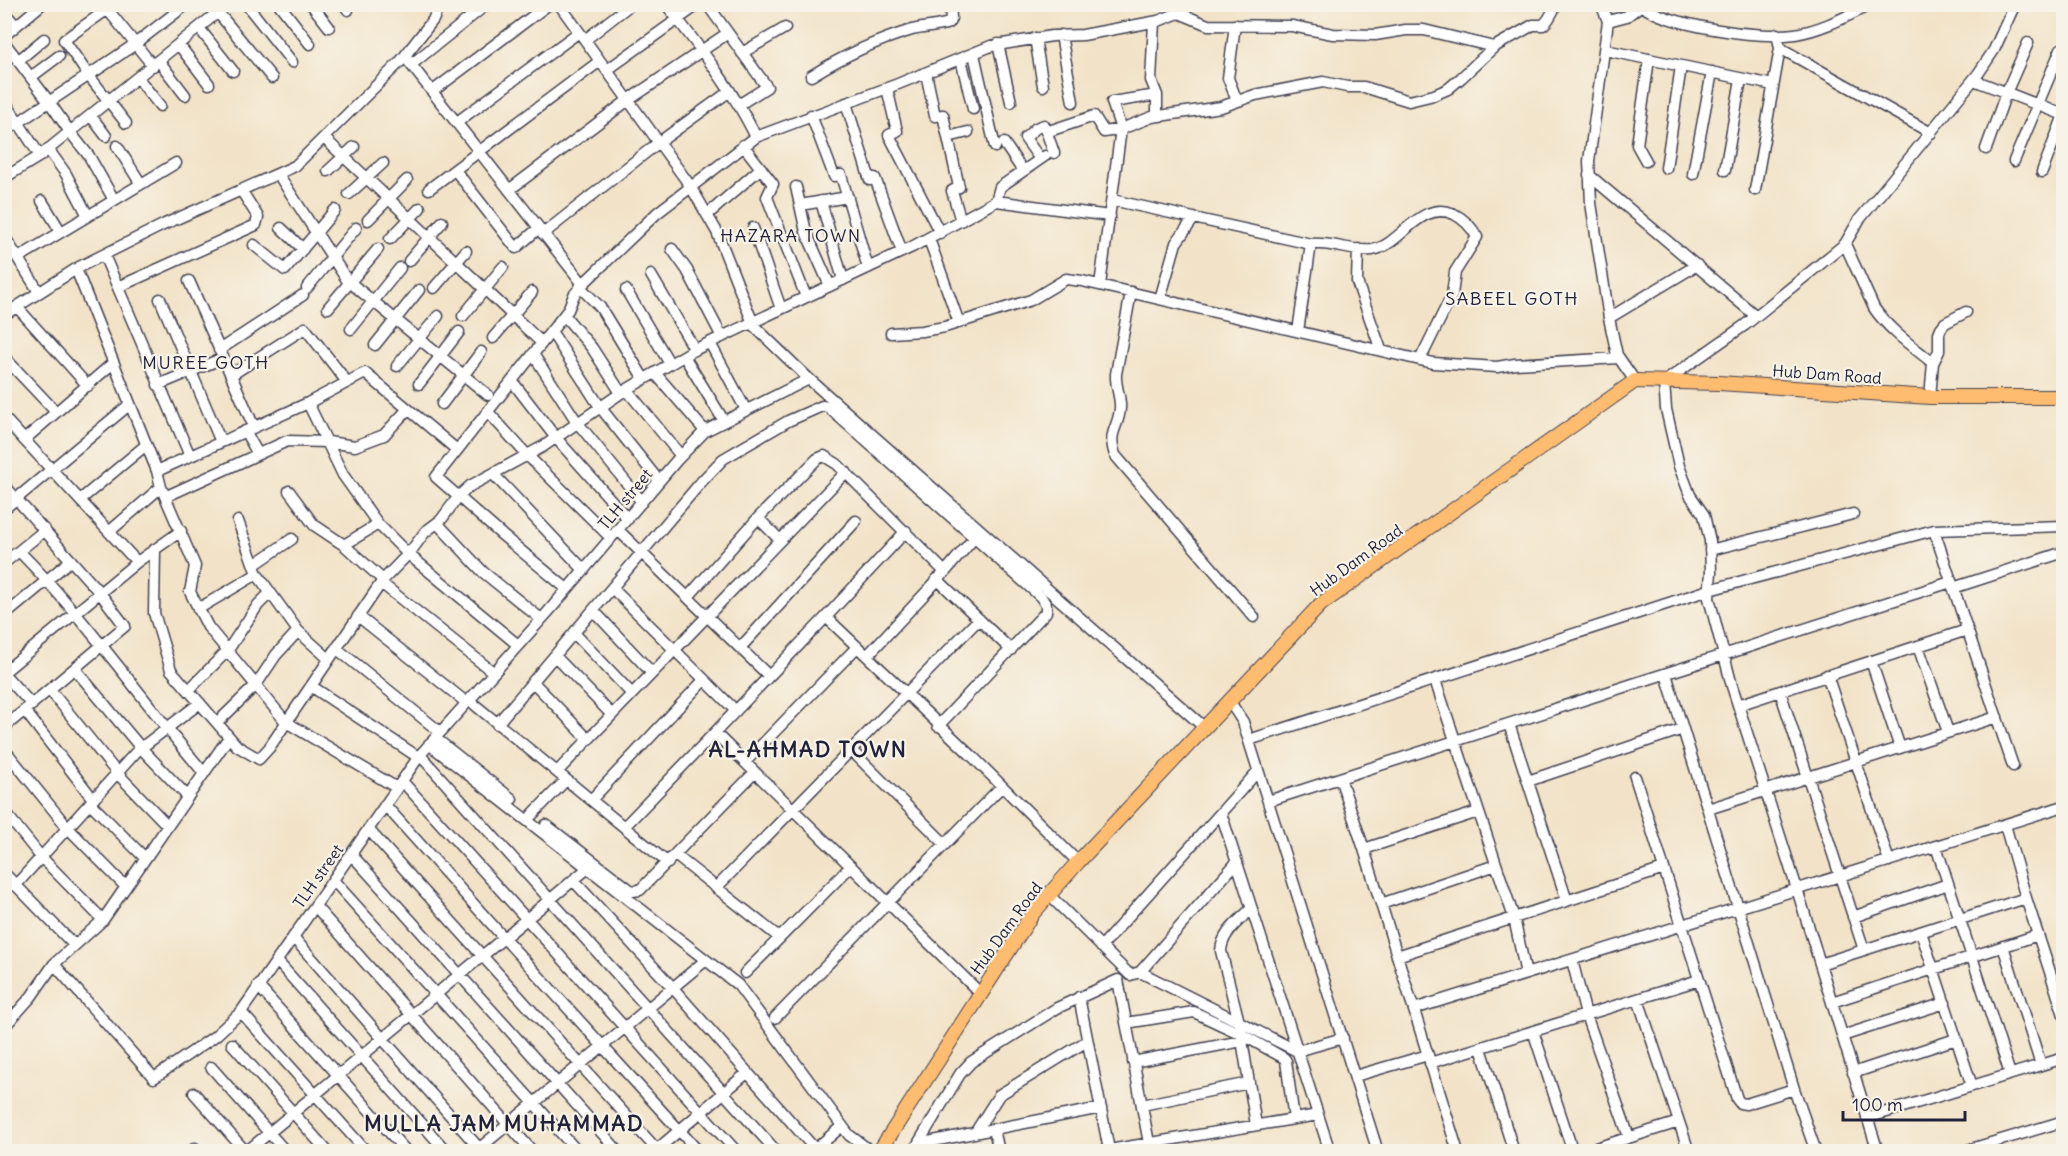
<svg xmlns="http://www.w3.org/2000/svg" width="2068" height="1156" font-family="Delius,sans-serif">
  <style>
    .lines { fill: none; stroke-linecap: round; stroke-linejoin: round }
    .minor-casing { stroke: #413f50; stroke-width: 13 }
    .major-casing { stroke: #413f50; stroke-width: 16 }
    .minor { stroke: #fff; stroke-width: 10 }
    .major { stroke: #fdbc70; stroke-width: 14 }
    .labels { text-anchor: middle; dominant-baseline: central; stroke-width: 4.5; stroke-linejoin: round; paint-order: stroke }
    .street-label { font-size: 16px; fill: #22223b; stroke: #f7f3e8 }
    .neighbourhood-label { font-size: 18px; letter-spacing: 1.5px; fill: #22223b; stroke: #f7f3e8 }
    .district-label { font-size: 22px; font-weight: bold; letter-spacing: 1.5px; fill: #22223b; stroke: #f7f3e8 }
  </style>
  <rect width="100%" height="100%" fill="#f7f3e8"/>
  <filter id="ink" filterUnits="userSpaceOnUse"><feTurbulence type="fractalNoise" baseFrequency=".0167" numOctaves="2"/><feDisplacementMap in="SourceGraphic" scale="12" xChannelSelector="R" yChannelSelector="G"/><feConvolveMatrix kernelMatrix="1 2 1 2 8 2 1 2 1" color-interpolation-filters="sRGB"/></filter>
  <filter id="wash" filterUnits="userSpaceOnUse"><feTurbulence type="fractalNoise" baseFrequency=".008" numOctaves="4" result="noise"/><feDisplacementMap in="SourceGraphic" scale="24" xChannelSelector="R" yChannelSelector="G"/><feGaussianBlur stdDeviation="1.35" result="paint"/><feColorMatrix in="noise" values="0 0 0 0 0 0 0 0 0 0 0 0 0 0 0 0 0 1.4 0 .05"/><feComposite in="paint" operator="in"/></filter>
  <g filter="url(#wash)">
    <rect width="100%" height="100%" fill="#f2e3c8"/>
  </g>
  <g filter="url(#ink)">
    <g class="lines">
      <!-- minor casing -->
      <g class="minor-casing">
        <path id="minor" d="M115 4 64 40 89 76 126 123
          M211 4 272 78
          M246 4 292 62
          M279 4 310 44
          M311 4 329 27
          M344 4 348 10
          M559 4 691 187 717 232 754 326 809 379 1205 728
          M666 4C699 47 732 88 756 137
          M707 4 767 87 740 104
          M1601 4 1608 21 1589 161 1591 203 1609 318 1617 355 1635 381
          M1639 4C1668 26 1758 39 1795 34 1822 30 1847 16 1872 4
          M108 10 153 66
          M4 12 16 26
          M1608 21 1627 16 1640 6
          M1154 22 1151 80 1157 95V116
          M1235 25 1228 78 1237 101
          M199 28 233 71
          M1777 34 1780 48 1931 133
          M1061 35 1073 102
          M4 36 42 4
          M1035 38 1043 86
          M585 40 631 4
          M4 42 50 103 70 132 89 156 114 200
          M998 44 1011 102
          M179 45 209 84
          M1605 50 1773 85
          M742 53 785 28
          M974 54 995 147
          M405 57 583 284
          M961 59 973 109
          M19 60 44 39
          M159 61 185 95
          M412 64 487 4
          M607 70 699 4
          M926 73 935 116 943 115 959 187 952 191 961 221
          M811 76C840 58 878 40 912 30 924 27 937 27 949 23L951 18 950 4
          M31 77 59 56
          M138 78 160 106
          M1974 80 2064 115
          M887 88 897 131 889 135 940 233
          M433 91 549 4
          M4 100 40 156
          M846 103 870 180 875 178 902 252
          M811 115 834 176 841 175 868 268
          M91 116 106 136
          M457 122 579 32
          M4 132 131 47 187 4
          M1046 132 1094 116 1104 132 1121 129 1152 117 1221 107 1255 95 1323 82 1347 87H1364L1409 101 1434 95 1448 89 1461 78 1494 47 1533 25H1543C1551 19 1551 11 1558 4
          M948 137 968 132
          M324 138 542 343
          M1004 143 1023 171
          M743 145 773 184 767 197 806 297
          M117 146 141 184
          M48 149 66 174 88 216
          M1986 149 2006 93 2028 43
          M1040 159 1025 138 1036 128 1044 125 1054 153
          M1646 161 1637 145 1649 59
          M2014 161 2061 49
          M1666 168 1681 66
          M455 170 516 248 539 228
          M1725 170 1741 79
          M328 171 354 147
          M2042 172 2064 115
          M278 174 347 280 488 395
          M1693 174 1712 72
          M1589 175 1756 316
          M4 178 40 156 228 4
          M796 187 806 232 830 286
          M429 189 600 61
          M509 190 627 101 728 33
          M1755 190 1780 48
          M349 194 383 163
          M1112 200 1311 244
          M42 201 61 232
          M821 201 843 280
          M996 201 1000 187 1045 156
          M800 205 848 197
          M707 215 761 168
          M368 220 407 180
          M281 228 303 249
          M753 228 781 309
          M543 234 658 143 730 91
          M4 236 39 292
          M390 239 420 208
          M929 239 959 323
          M1845 244 1874 308C1889 330 1912 346 1933 363
          M254 245 285 270 335 210
          M672 249 687 270 722 337
          M1358 249 1357 282 1381 350
          M104 255 190 456
          M18 258 176 163
          M409 261 442 222
          M76 269 157 471 161 487 195 566 190 592 208 627 286 722 397 788
          M651 275 695 350
          M189 281 254 427
          M1100 285 1121 129 1112 102 1157 95
          M118 287 256 225 258 217 241 190
          M580 287 600 307 644 379
          M307 288 356 228
          M434 288 466 251
          M626 290 670 364
          M1131 292 1116 374C1115 386 1121 397 1120 408 1119 428 1107 431 1115 455L1254 617
          M160 299 221 442
          M1160 299 1176 243 1194 218
          M17 307 88 386
          M328 308 378 249
          M4 315 79 267 165 224 295 166 400 62 433 20 440 4
          M564 315 592 348 621 393
          M463 316 503 267
          M1609 318 1697 265
          M351 329 400 268
          M551 331 600 407 659 481
          M1298 331 1311 244C1332 242 1351 252 1372 250 1401 246 1419 199 1454 214 1464 219 1471 226 1477 237L1455 272 1452 295 1420 360
          M891 333 922 331 945 327 1031 300 1066 279 1082 281 1433 363 1497 367 1515 364 1619 358
          M493 338 532 292
          M710 343 746 410
          M375 345 419 290
          M219 350 303 295
          M533 354 577 422 642 502
          M684 356 724 421
          M4 357 56 412
          M397 366 438 316
          M655 373 705 431
          M231 375 305 328 347 382
          M512 381 556 438 628 519
          M419 384 459 332
          M158 385 223 358
          M627 390 681 456
          M1930 397 1933 363 1939 351V333L1941 328 1945 323 1966 312
          M308 403 343 475 378 524 408 554 518 645
          M442 404 481 352
          M488 412 528 456 611 538
          M4 418 137 562
          M245 431 258 454
          M24 440 113 363
          M157 471 308 403 365 373 457 450
          M494 475 584 570
          M4 485 100 593 125 626 7 725 4 731
          M289 491 314 525 344 545 383 580
          M167 496 287 441 328 442 355 446 384 435 408 409
          M80 500 146 445
          M4 509 129 405
          M758 518 780 540
          M238 521 257 574 298 631 329 659
          M437 523 483 572 541 619
          M618 530 769 676
          M1934 530 2013 766
          M109 532 161 487
          M344 545 378 524
          M155 549 154 613 171 670 237 746 259 759 269 748 383 580 411 551 425 532 441 520 458 497 470 486 544 446 621 393 692 351 912 247 996 201 1110 216
          M1710 550 1853 514
          M19 551C87 620 142 700 204 773
          M4 563 45 530
          M254 565 292 539
          M945 572 974 538
          M937 579 1011 650
          M381 583 493 672
          M612 588 736 711
          M1953 588 2064 552
          M567 589 502 535 436 477 568 310 574 295 583 284 657 213 756 137 898 84 991 46 1052 36 1083 35 1158 21 1179 13 1208 25 1292 26 1333 34 1375 35 1406 30H1424L1494 47
          M688 597 758 518 817 459 824 456 837 464 945 572 867 656
          M198 609 257 574
          M593 610 652 673
          M4 616 71 560
          M358 616 467 703
          M826 617 972 756 1078 862
          M574 633 632 694
          M1918 646 1948 732
          M336 648 440 732
          M740 648 856 521
          M555 656 612 715
          M1871 661 1900 748
          M75 669 141 748 188 797
          M4 672 137 562 181 531
          M4 674 32 705
          M1666 674 1794 1089 1816 1152
          M1827 675 1889 861
          M1435 680 1514 918 1526 974
          M533 682 588 739
          M311 686 418 757
          M50 690 117 773 168 826
          M189 690 228 650 258 605 270 593
          M1780 691 1864 950
          M1230 702 1243 722 1378 1152
          M475 705 668 863
          M1738 705 1967 630
          M25 711 93 799
          M218 722 256 685 276 655 298 631
          M497 724 702 481 723 459 788 421 822 406 828 407 1041 597 1046 605V612L938 726
          M1509 724 1567 901
          M715 733 980 993
          M229 737 103 920 54 964 154 1078 215 1036 241 1012 420 755 548 612 677 460 705 431 809 379
          M435 738 512 799
          M1249 740 1709 590 1934 530 2064 526
          M429 744 738 985 849 1135 872 1152
          M4 749 68 828 126 887
          M850 749 945 844
          M420 755 777 1152
          M745 762 857 647
          M557 772 846 472
          M1635 777 1737 1099 1740 1103 1746 1104 1794 1089
          M1340 778 1364 849 1458 1152
          M402 781 737 1152
          M1528 781 1683 729
          M591 800 704 680
          M1268 801 1951 582
          M90 803 145 858
          M385 805 504 938 699 1152
          M1708 809 1997 717
          M4 811 41 857 103 920
          M1221 813 1330 1152
          M532 815 566 780
          M546 825 629 889 633 891 640 890 755 772
          M2005 825 2026 898
          M624 827 826 617 906 531
          M368 829 659 1152
          M1936 846 2010 1074
          M1364 849 1478 812
          M351 854 619 1152
          M675 855 780 938
          M4 873 74 945
          M333 880 578 1152
          M573 880 673 988 815 1149
          M15 886 137 751 200 703
          M716 888 979 619
          M1049 895 1130 975 1140 972 1297 1051 1343 1038
          M1381 904 1496 865
          M315 906 533 1152
          M1251 909C1239 921 1222 933 1221 951L1239 1022 1256 1125
          M1853 917 1948 884
          M1921 932 1972 1086
          M293 937 479 1148
          M2003 946 2041 1065
          M1101 947 1258 771
          M1397 956 1664 869
          M1572 960 1586 1015 1629 1137
          M277 961 447 1152
          M1820 964 2026 898 2064 1015
          M1140 972 1237 862
          M745 973 851 866
          M258 986 407 1152
          M1079 997 1109 1150
          M1638 999 1689 1152
          M1832 1002 2038 935
          M1414 1009 2064 806
          M241 1012 367 1152
          M775 1018 1001 787
          M1126 1023 1194 1012 1241 1034 1284 1058 1286 1061 1294 1119
          M4 1027 31 997 54 964
          M1533 1031 1573 1152
          M1842 1036 1945 1003
          M232 1044 328 1152
          M1481 1048 1514 1152
          M1133 1062 1242 1041
          M1430 1063 1699 980
          M211 1067 286 1152
          M1853 1073 1956 1039
          M1355 1076 1428 1055
          M194 1093 246 1152
          M1142 1105 1249 1083
          M1867 1118 2064 1058
          M994 1129 999 1152
          M975 1133 999 1095 1087 1041
          M918 1144 1101 1108
          M191 1152 195 1148 198 1152
          M246 1152 588 868
          M475 1152 706 960
          M654 1152 747 1073
          M812 1152 842 1126
          M913 1152 960 1074 971 1062 1057 1008 1118 980 1149 1143
          M1097 1152 1318 1115
          M1583 1152 1679 1122
          M1878 1152 1797 889 1732 686 1709 598 1711 572 1710 541 1704 515 1690 495 1679 466 1666 409 1664 382 1745 325 1845 244 1859 220 1978 74 1994 50 2015 4
          M1961 1152 2064 1121"/>
      </g>
      <!-- major casing -->
      <g class="major-casing">
        <path id="major" d="M879 1152 1033 913 1078 862 1321 604 1635 381 1719 383 1930 397H2064"/>
      </g>
      <!-- minor -->
      <use href="#minor" class="minor"/>
      <!-- major -->
      <use href="#major" class="major"/>
    </g>
  </g>
  <g class="labels">
    <!-- street labels -->
    <g class="street-label">
      <text transform="translate(1827 374) rotate(4)">Hub Dam Road</text>
      <text transform="translate(625 499) rotate(-50)">TLH street</text>
      <text transform="translate(1356 560) rotate(-36)">Hub Dam Road</text>
      <text transform="translate(318 876) rotate(-55)">TLH street</text>
      <text transform="translate(1006 928) rotate(-54)">Hub Dam Road</text>
    </g>
    <!-- neighbourhood labels -->
    <g class="neighbourhood-label">
      <text x="791" y="235">HAZARA TOWN</text>
      <text x="1512" y="298">SABEEL GOTH</text>
      <text x="206" y="362">MUREE GOTH</text>
    </g>
    <!-- district labels -->
    <g class="district-label">
      <text x="808" y="749">AL-AHMAD TOWN</text>
      <text x="504" y="1123">MULLA JAM MUHAMMAD</text>
    </g>
  </g>
  <!-- margin -->
  <rect width="2068" height="1156" fill="none" stroke="#f7f3e8" stroke-width="24"/>
  <!-- scale -->
  <path d="M1843 1111v9h122v-9" fill="none" stroke="#22223b" stroke-width="3"/>
  <text x="1852" y="1111" font-size="18" fill="#22223b" stroke="#f7f3e8" stroke-width="4.5" paint-order="stroke">100 m</text>
</svg>
